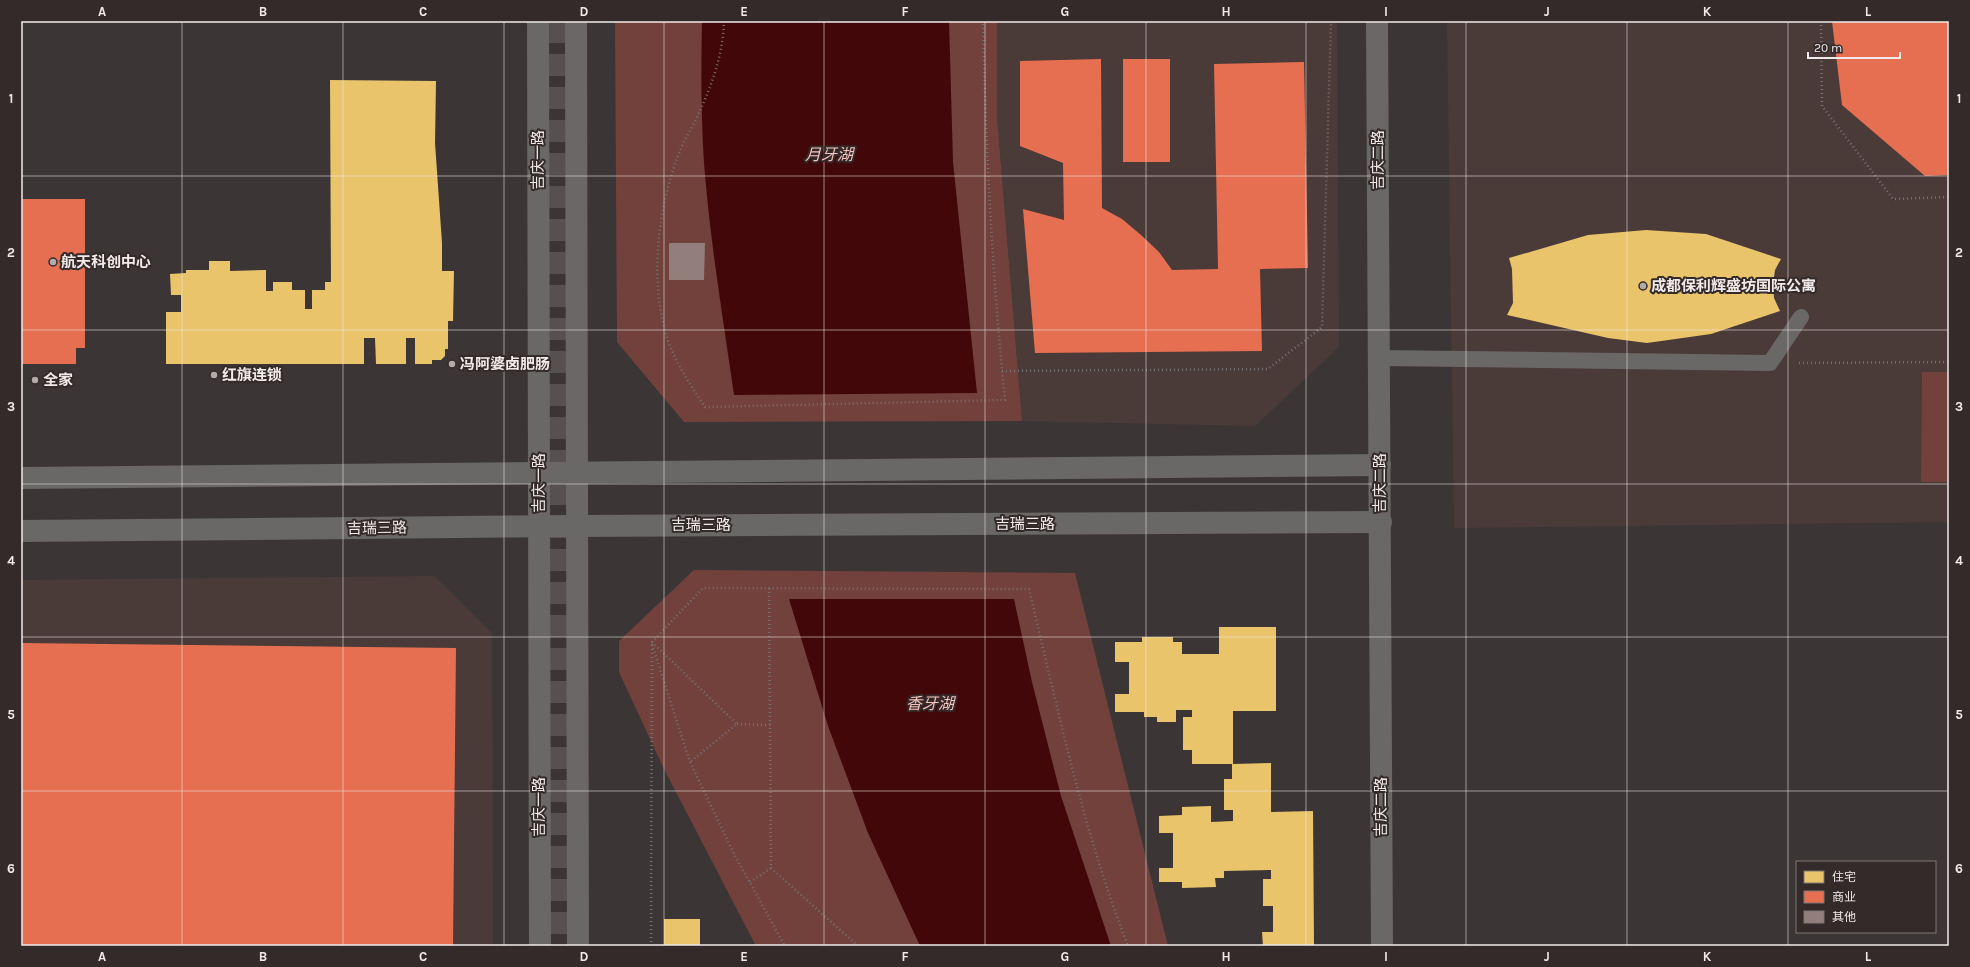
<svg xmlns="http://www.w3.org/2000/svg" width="1970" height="967" font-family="Karla,'Noto Sans SC',sans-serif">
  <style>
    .built { fill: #4a3b39 }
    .green { fill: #72413c }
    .water { fill: #420708 }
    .homes { fill: #e9c46a }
    .shops { fill: #e76f51 }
    .building { fill: #927e7b }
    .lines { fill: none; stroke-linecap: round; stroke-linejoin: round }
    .tertiary-tunnel { stroke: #565150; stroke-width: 22; stroke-dasharray: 22 11; stroke-linecap: butt }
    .path { stroke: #747170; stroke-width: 2.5; stroke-dasharray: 1 3; stroke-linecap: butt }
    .service { stroke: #6a6767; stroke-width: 16 }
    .minor { stroke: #6a6767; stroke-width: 22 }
    .tertiary { stroke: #6a6767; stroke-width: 22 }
    .grid { fill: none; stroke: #f0ebea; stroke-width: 1; stroke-opacity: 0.55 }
    .poi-dot { fill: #b1acab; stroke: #332a29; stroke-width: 1.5 }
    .labels { text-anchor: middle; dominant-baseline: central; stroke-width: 4; stroke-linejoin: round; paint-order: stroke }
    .street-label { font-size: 15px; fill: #f0ebea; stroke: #332a29 }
    .poi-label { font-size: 15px; font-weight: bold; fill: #f0ebea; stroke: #332a29; text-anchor: start }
    .water-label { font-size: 16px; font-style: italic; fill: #f6c3bc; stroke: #332a29 }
    .neatline { fill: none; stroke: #f0ebea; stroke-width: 1.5 }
    .grid-label { font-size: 13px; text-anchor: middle; font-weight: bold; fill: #f0ebea }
  </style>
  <rect width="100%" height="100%" fill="#3b3635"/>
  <!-- built -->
  <path class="built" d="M997 21H1337L1339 347 1255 426 1022 421 997 117Z
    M1447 21H1949V522L1454 528Z
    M434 576 492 633 493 946H21V580Z"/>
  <!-- green -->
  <path class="green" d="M615 21H997V117L1022 421 684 422 617 342Z
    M1922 372H1949V482H1921Z
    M694 570 1075 573 1168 946H756L664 769 619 672V641Z"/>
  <!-- water -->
  <path class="water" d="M702 21H949L953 162 977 393 734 395C723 318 710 241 704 163 701 116 701 68 702 21Z
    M789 599H1014L1032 682 1061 796 1111 946H920L868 833 828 726Z"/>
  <!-- homes -->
  <path class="homes" d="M330 80 436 81 435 143 442 243V271H454L453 321H448V349H445V356L441 360H432V364H415V338H406V364H376L375 338H364V364H166V312H181V295H171L170 274 186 273V270H209V261H230V271L266 270V291H273V282H292V290H305V309H312V290H325V282H331Z
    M1646 230 1706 234 1781 259 1775 270 1773 284 1774 298 1780 311 1711 334 1647 343 1608 338 1507 315 1513 303 1512 269 1509 258 1588 235Z
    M1219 627H1276V711H1233V764L1271 763V812L1313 811 1314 946H1263L1262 932H1273V906H1263V879H1271V870L1224 871V878H1215L1216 887 1182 888V882H1159V868H1173V833H1159V816L1182 815V807L1211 806V822L1233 821V810H1224V779H1232V764H1192V750H1183V717H1192V710H1176V722H1157V717H1144V712H1115V694H1129V662H1115V642H1142V637H1173V642H1182V654H1219Z
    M664 919H700V946H664Z"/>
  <!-- shops -->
  <path class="shops" d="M1832 21H1949V175L1925 176 1842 105Z
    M1101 59 1102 208 1122 219 1141 235 1159 252 1172 270 1218 269 1214 64 1304 62 1308 268 1260 269 1262 351 1035 353 1023 209 1064 220 1063 163 1020 146V61Z
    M1123 59H1170V162H1123Z
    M21 199H85V348H76V364H21Z
    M21 643 456 648 453 946H21Z"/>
  <!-- building -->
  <path class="building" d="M669 243H705L704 280H669Z"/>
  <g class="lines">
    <!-- tertiary-tunnel -->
    <path class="tertiary-tunnel" d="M556 21 558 946"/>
    <!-- path -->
    <path class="path" d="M724 21C723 56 711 88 696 119 691 130 684 140 680 151 657 207 649 283 668 341 677 365 691 386 705 407L1005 400C992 274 986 148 983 21
      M1821 21 1822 106 1893 199 1949 197
      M1799 363 1949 362
      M1002 371 1268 369 1322 327 1331 21
      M769 588 771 868 858 946
      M652 642 737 724 690 762
      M652 644 690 762 734 854 785 946
      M737 724 770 725
      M750 882 771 868
      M651 946 652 642 703 588 1029 589C1058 709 1083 831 1128 946"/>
    <!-- service -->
    <path class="service" d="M1380 358 1770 363 1801 317"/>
    <!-- minor -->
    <path class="minor" d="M21 478 1380 465
      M21 531 577 526 1381 522"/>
    <!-- tertiary -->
    <path class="tertiary" d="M538 21 540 946
      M576 21 578 946
      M1377 21 1382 946"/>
  </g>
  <!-- grid -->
  <path class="grid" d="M182 21V946M343 21V946M504 21V946M664 21V946M824 21V946M985 21V946M1146 21V946M1306 21V946M1466 21V946M1627 21V946M1788 21V946M21 176H1949M21 330H1949M21 484H1949M21 637H1949M21 791H1949"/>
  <!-- markers -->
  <g class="poi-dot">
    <circle cx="53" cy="262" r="4"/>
    <circle cx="1643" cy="286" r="4"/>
    <circle cx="452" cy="364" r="4"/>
    <circle cx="214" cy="375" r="4"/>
    <circle cx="35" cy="380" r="4"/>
  </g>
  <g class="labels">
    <!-- street labels -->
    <g class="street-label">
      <text transform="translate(538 160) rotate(-90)">吉庆一路</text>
      <text transform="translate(1378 160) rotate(-90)">吉庆二路</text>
      <text transform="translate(539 483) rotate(-90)">吉庆一路</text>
      <text transform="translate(1380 483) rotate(-90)">吉庆二路</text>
      <text x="1025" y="524">吉瑞三路</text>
      <text x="701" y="525">吉瑞三路</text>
      <text transform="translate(377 528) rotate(-1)">吉瑞三路</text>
      <text transform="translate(539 807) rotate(-90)">吉庆一路</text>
      <text transform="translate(1381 807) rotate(-90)">吉庆二路</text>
    </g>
    <!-- poi labels -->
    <g class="poi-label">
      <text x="61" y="262">航天科创中心</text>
      <text x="1651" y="286">成都保利辉盛坊国际公寓</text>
      <text x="460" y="364">冯阿婆卤肥肠</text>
      <text x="222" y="375">红旗连锁</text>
      <text x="43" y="380">全家</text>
    </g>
    <!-- water labels -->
    <g class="water-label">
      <text x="829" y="154">月牙湖</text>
      <text x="930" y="703">香牙湖</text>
    </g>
  </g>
  <!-- border -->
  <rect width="1970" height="967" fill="none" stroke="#332a29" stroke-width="44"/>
  <!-- legend -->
  <rect x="1796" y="861" width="140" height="72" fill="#332a29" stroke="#7f7776"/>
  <rect x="1804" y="871" width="20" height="12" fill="#e9c46a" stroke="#7f7776"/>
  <text x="1832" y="881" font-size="12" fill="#f0ebea">住宅</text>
  <rect x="1804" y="891" width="20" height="12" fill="#e76f51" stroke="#7f7776"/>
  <text x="1832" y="901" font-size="12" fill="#f0ebea">商业</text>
  <rect x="1804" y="911" width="20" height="12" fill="#927e7b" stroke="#7f7776"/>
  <text x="1832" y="921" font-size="12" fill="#f0ebea">其他</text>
  <!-- scale -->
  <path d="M1808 52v6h92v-6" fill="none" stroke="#f0ebea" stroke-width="2"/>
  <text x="1814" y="52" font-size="12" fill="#f0ebea" stroke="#332a29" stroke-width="3" paint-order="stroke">20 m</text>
  <rect x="22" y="22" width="1926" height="923" class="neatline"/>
  <g class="grid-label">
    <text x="102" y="16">A</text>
    <text x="263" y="16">B</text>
    <text x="423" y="16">C</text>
    <text x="584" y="16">D</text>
    <text x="744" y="16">E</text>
    <text x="905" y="16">F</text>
    <text x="1065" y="16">G</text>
    <text x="1226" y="16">H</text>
    <text x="1386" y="16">I</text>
    <text x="1547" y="16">J</text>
    <text x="1707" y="16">K</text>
    <text x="1868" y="16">L</text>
    <text x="11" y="103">1</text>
    <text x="1959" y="103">1</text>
    <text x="11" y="257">2</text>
    <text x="1959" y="257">2</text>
    <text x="11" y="411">3</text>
    <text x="1959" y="411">3</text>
    <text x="11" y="565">4</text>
    <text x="1959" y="565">4</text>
    <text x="11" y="719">5</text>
    <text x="1959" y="719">5</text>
    <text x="11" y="873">6</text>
    <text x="1959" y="873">6</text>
    <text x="102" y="961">A</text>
    <text x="263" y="961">B</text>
    <text x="423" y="961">C</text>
    <text x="584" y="961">D</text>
    <text x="744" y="961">E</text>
    <text x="905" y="961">F</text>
    <text x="1065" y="961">G</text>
    <text x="1226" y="961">H</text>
    <text x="1386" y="961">I</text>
    <text x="1547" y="961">J</text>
    <text x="1707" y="961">K</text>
    <text x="1868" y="961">L</text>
  </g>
</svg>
